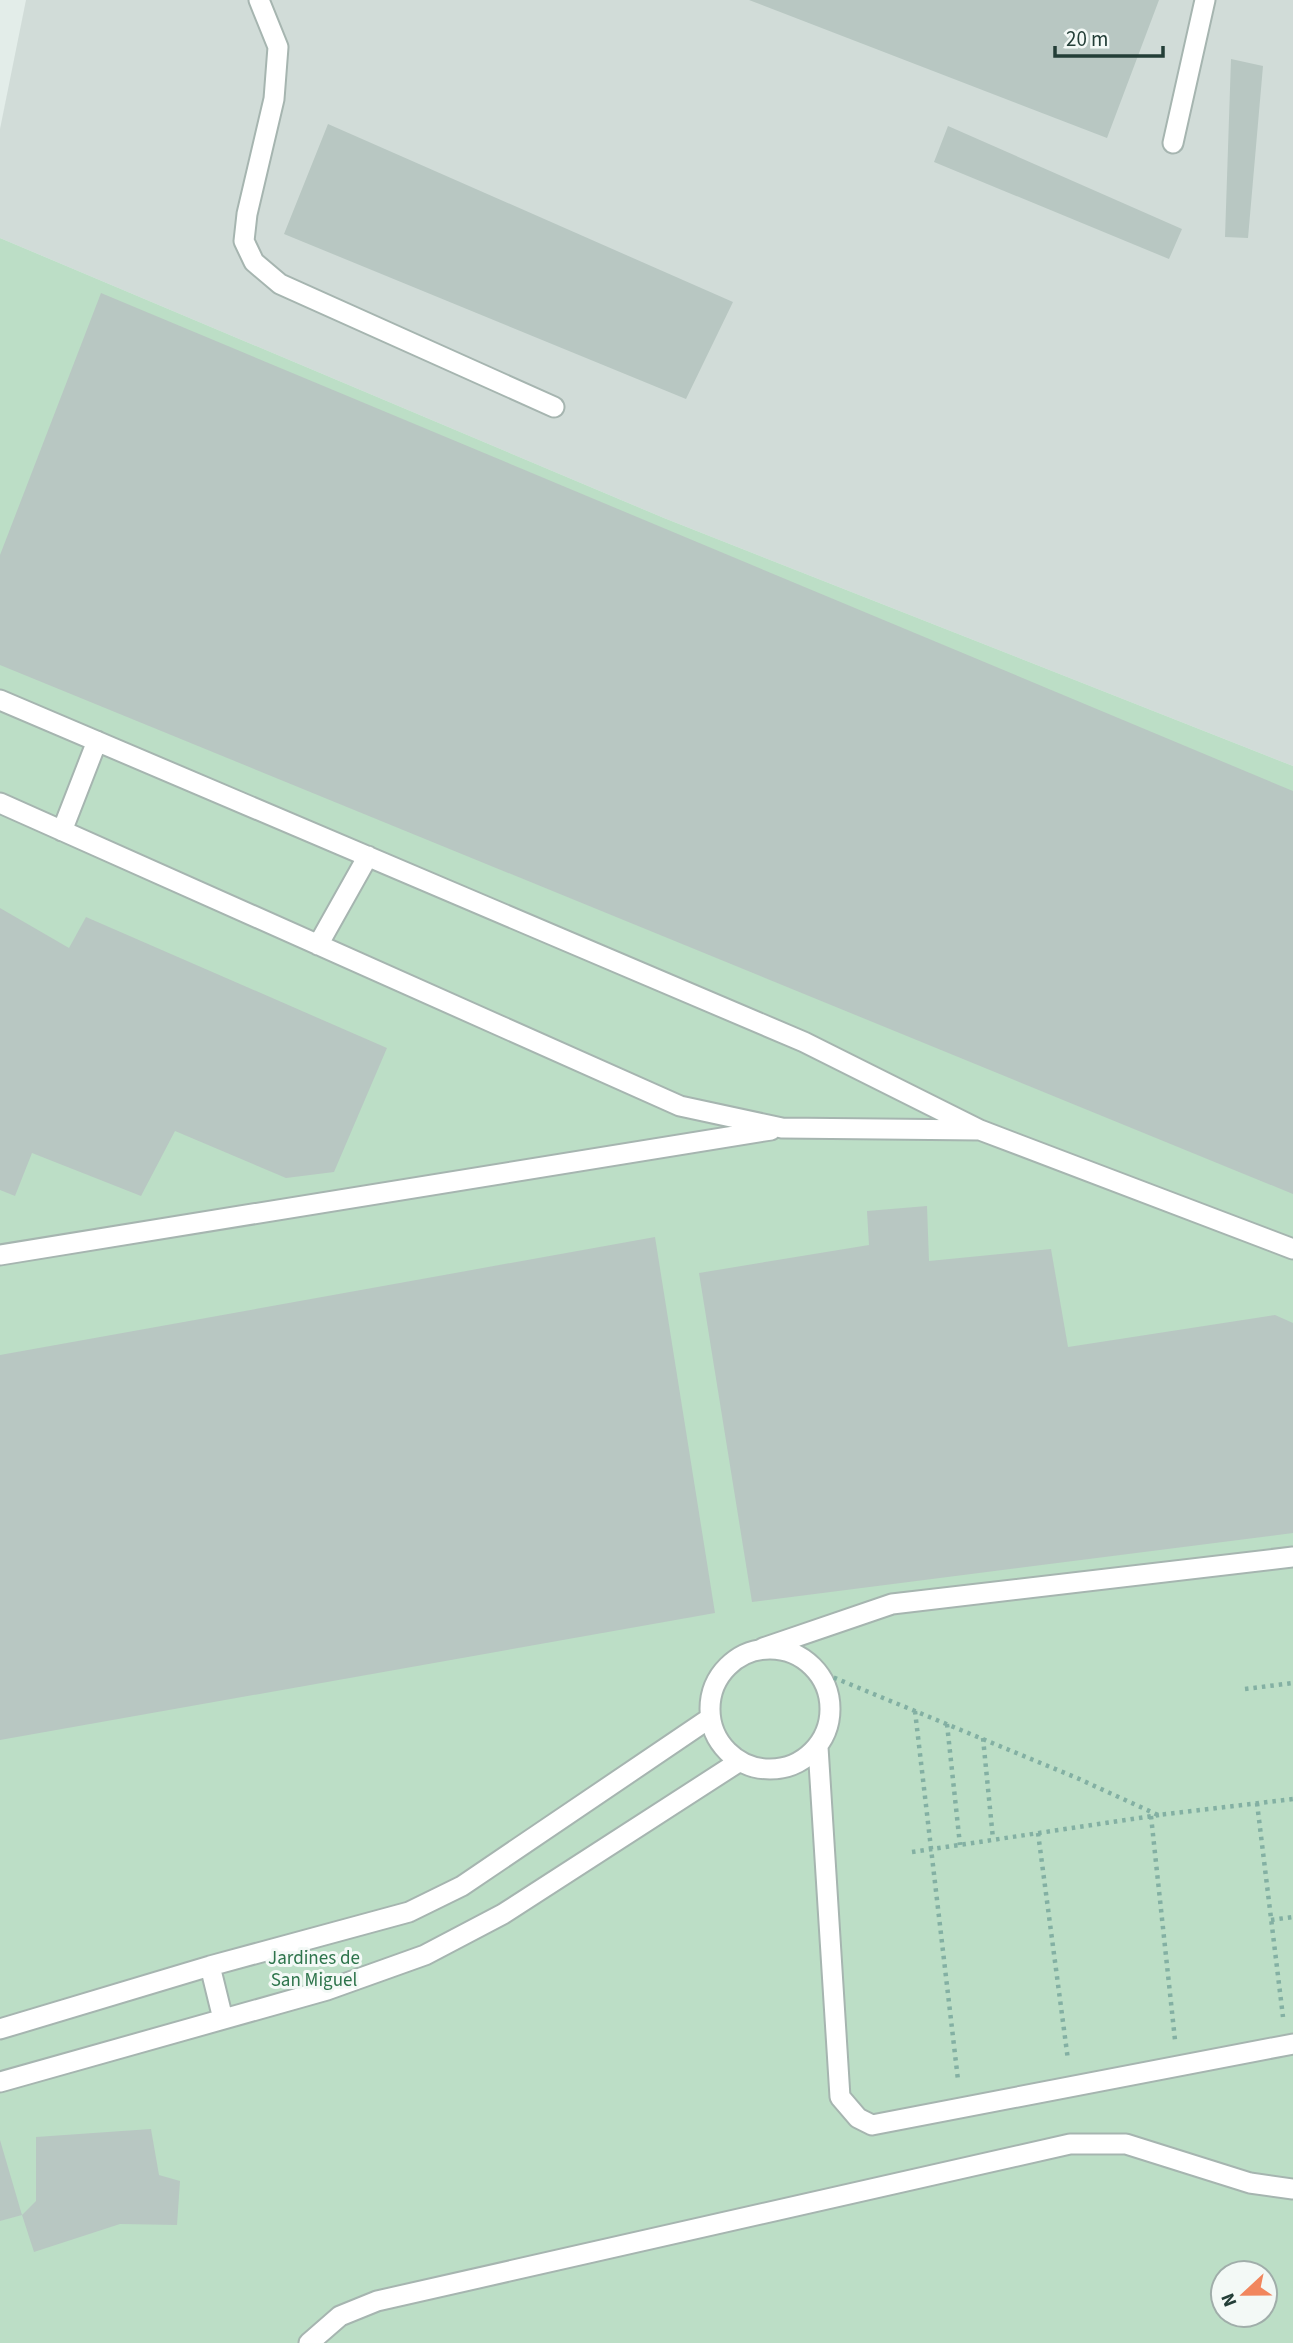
<svg xmlns="http://www.w3.org/2000/svg" width="1293" height="2343" font-family="'Source Sans 3',sans-serif">
  <style>
    .built { fill: #d1dcd8 }
    .green { fill: #bcdec6; fill-rule: evenodd }
    .building { fill: #b8c7c2 }
    .lines { fill: none; stroke-linecap: round; stroke-linejoin: round }
    .lane-casing { stroke: #a6b5b0; stroke-width: 23 }
    .path { stroke: #83b0a3; stroke-width: 4.5; stroke-dasharray: 3.5 5; stroke-linecap: butt }
    .lane { stroke: #fff; stroke-width: 19 }
    .labels { text-anchor: middle; dominant-baseline: central; stroke-width: 6; stroke-linejoin: round; paint-order: stroke }
    .park-label { font-size: 19px; fill: #2d744b; stroke: #f3f9f6 }
  </style>
  <rect width="100%" height="100%" fill="#e3ede9"/>
  <!-- built -->
  <path class="built" d="M26 0H1293V766L664 518 0 238V129Z"/>
  <!-- green -->
  <path class="green" d="M0 238 664 518 1293 766V2343H0ZM1223 2273H1265V2315H1223Z"/>
  <!-- building -->
  <path class="building" d="M749 0H1159L1107 138Z
    M1231 59 1263 66 1248 238 1225 237Z
    M328 124 733 302 686 399 284 234Z
    M948 126 1182 229 1169 259 934 162Z
    M101 293 1293 791V1194L0 665V555Z
    M0 908 69 948 86 917 387 1048 334 1172 286 1178 175 1131 141 1196 32 1153 15 1196 0 1190Z
    M927 1206 929 1261 1051 1249 1068 1347 1275 1315 1293 1323V1533L752 1602 699 1273 869 1245 867 1211Z
    M655 1237 715 1613 0 1740V1355Z
    M151 2129 159 2175 180 2181 177 2225 120 2224 34 2252 22 2215 36 2201V2137Z
    M0 2140 22 2215 0 2221Z"/>
  <g class="lines">
    <!-- lane casing -->
    <g class="lane-casing">
      <path id="lane" d="M259 0 278 47 274 99 247 214 244 241 254 262 280 284 554 407
        M1173 143 1205 0
        M0 700 804 1042 980 1130 782 1128 680 1106 0 803
        M62 831 97 741
        M318 945 368 856
        M980 1130 1293 1249
        M0 1255 771 1130
        M763 1648 892 1604 1293 1557
        M710 1709a60 60 0 1 1 120 0a60 60 0 1 1-120 0Z
        M818 1747 840 2097 858 2118 872 2125 1293 2044
        M210 1966 223 2019
        M0 2029 210 1966 409 1912 462 1886 710 1718
        M0 2082 327 1990 425 1955 503 1914 740 1761
        M309 2343 340 2316 377 2301 1070 2144H1126L1250 2183 1293 2189"/>
    </g>
    <!-- path -->
    <path class="path" d="M818 1671 1077 1778 1158 1815 1293 1799
      M1245 1689 1293 1683
      M915 1711 958 2080
      M947 1724 960 1845
      M983 1738 993 1839
      M1257 1803 1283 2017
      M1151 1816 1175 2040
      M1038 1833 1068 2060
      M912 1852 1159 1815
      M1271 1920 1293 1917"/>
    <!-- lane -->
    <use href="#lane" class="lane"/>
  </g>
  <g class="labels">
    <!-- park labels -->
    <g class="park-label">
      <text x="314" y="1958">Jardines de<tspan x="314" dy="22">San Miguel</tspan></text>
    </g>
  </g>
  <!-- north arrow -->
  <g transform="translate(1244 2294) rotate(248)"><circle r="33" fill="#f3f9f6" stroke="#a0aeaa" stroke-width="2"/>
  <path d="M0-5L12 26L0 18L-12 26Z" fill="#f1865d"/>
  <text y="-10" font-size="19" font-weight="bold" text-anchor="middle" fill="#233e37">N</text>
  </g>
  <!-- scale -->
  <path d="M1055 46v10h108v-10" fill="none" stroke="#233e37" stroke-width="3.5"/>
  <text x="1066" y="46" font-size="21" fill="#233e37" stroke="#f3f9f6" stroke-width="5" paint-order="stroke">20 m</text>
</svg>
